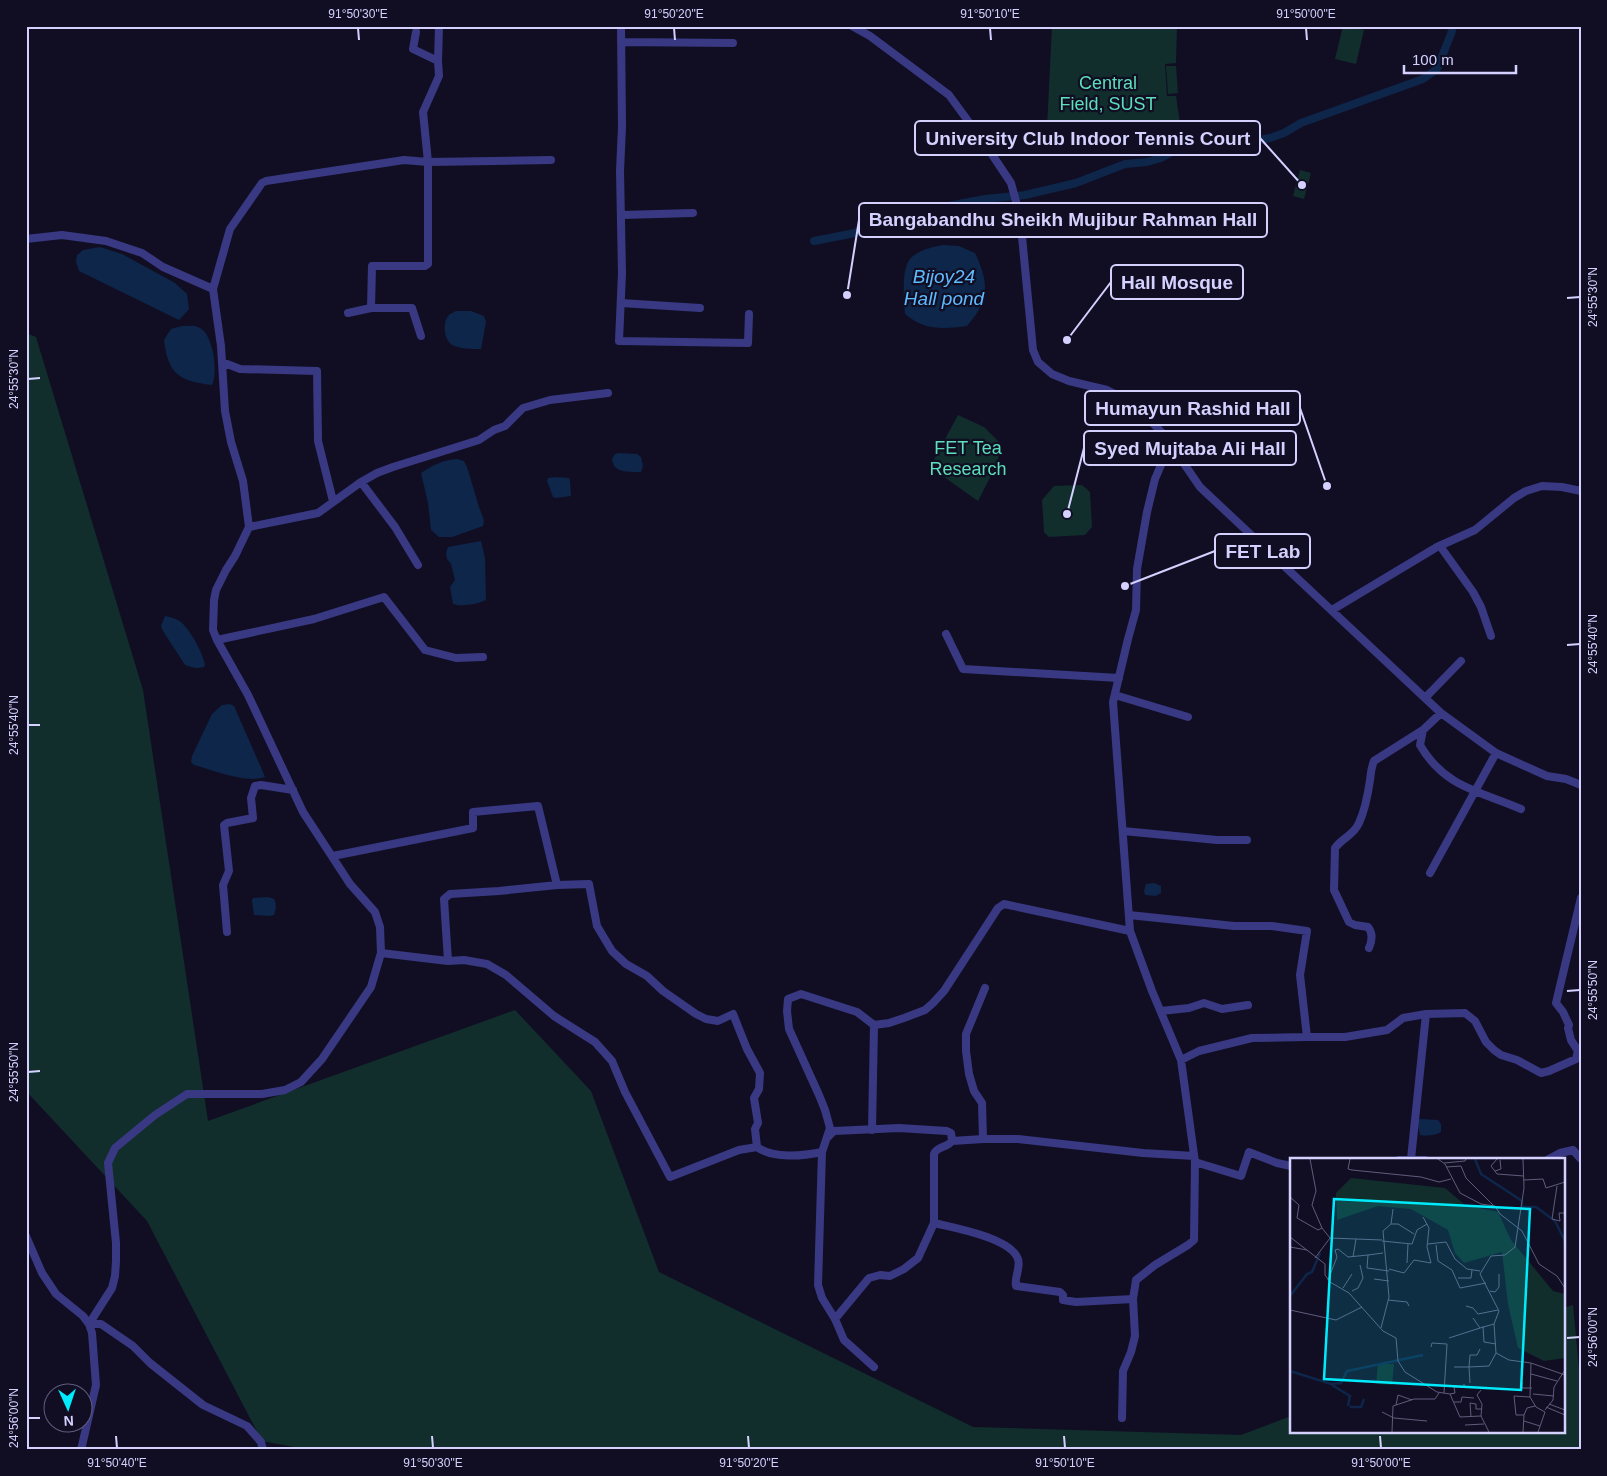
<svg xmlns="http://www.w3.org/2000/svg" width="1607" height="1476" font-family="Helvetica,sans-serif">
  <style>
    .green { fill: #112e2c }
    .water { fill: #0d2649 }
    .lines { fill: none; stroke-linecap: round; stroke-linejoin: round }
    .canal { stroke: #0d2649; stroke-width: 8 }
    .minor { stroke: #393983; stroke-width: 8 }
    .ticks { fill: none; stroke: #d4d1ff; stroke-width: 2 }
    .labels { text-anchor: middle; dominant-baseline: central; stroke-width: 4.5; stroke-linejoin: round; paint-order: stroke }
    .park-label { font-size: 18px; fill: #5cdfba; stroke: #110e24 }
    .water-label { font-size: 19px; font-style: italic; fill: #5fbbff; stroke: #110e24 }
    .inset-river { fill: none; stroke: #0d2649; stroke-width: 2.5 }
    .inset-road { fill: none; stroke: #5f5c7c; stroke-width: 1 }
    .view { fill: #00ebfc; fill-opacity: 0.15; stroke: #00ebfc; stroke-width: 2.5 }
    .inset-edge { fill: none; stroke: #d4d1ff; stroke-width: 2.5 }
    .leader { fill: none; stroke: #d4d1ff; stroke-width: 2 }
    .callout-dot { fill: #d4d1ff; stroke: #110e24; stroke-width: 2 }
    .callout { fill: #110e24; stroke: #d4d1ff; stroke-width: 2 }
    .callout-label { font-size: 19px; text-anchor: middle; font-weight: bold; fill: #d4d1ff }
    .neatline { fill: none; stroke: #d4d1ff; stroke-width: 2 }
    .ticks-label { font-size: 12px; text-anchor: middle; fill: #d4d1ff }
  </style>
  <rect width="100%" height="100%" fill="#110e24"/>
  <!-- green -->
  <path class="green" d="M1052 26H1177L1176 63 1165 64 1167 96H1176L1180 123 1179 147 1170 150 1044 156 1047 128Z
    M1343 26 1364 30 1356 64 1335 59Z
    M1166 66H1176L1178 93 1168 94Z
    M1300 170 1311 173 1304 199 1293 196Z
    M26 333 36 337 143 690 208 1121 515 1010 591 1091 659 1272 973 1427 1241 1435 1291 1416V1432H1563V1308L1573 1305 1581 1390V1450H310L262 1441 147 1221 26 1091Z
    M958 415 984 427 1002 445 995 468 978 501 930 467Z
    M1082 485 1090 492 1092 527 1085 535 1049 537 1044 532 1042 500 1054 486Z"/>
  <!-- water -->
  <path class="water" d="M943 245 959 246 975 253C989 283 990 300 967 326 943 329 925 331 905 314 904 300 901 270 910 259 918 250 932 247 943 245Z
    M100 247 122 254 175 283 187 294 189 309 179 320 79 271 76 262 77 255 83 250Z
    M456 311H471L484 316 486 322 481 349C472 349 460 349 452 345 444 340 442 322 449 315 450 314 454 312 456 311Z
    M182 326C187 326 194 325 198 327 214 333 218 373 212 385 179 381 168 374 164 340L171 329Z
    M619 453 637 454 641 457 643 466 641 472C629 472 613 473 612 459L615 454Z
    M457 459 464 461 467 467 479 507 484 520 483 526 452 537H439L431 530 428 503 421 473C433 465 443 460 457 459Z
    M556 477 569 478 570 481 571 496 556 498 553 497 547 481 548 478Z
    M481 541 485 558 486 600C478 604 463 607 453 604L450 587 455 580 451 564 447 559 446 553 448 547Z
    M165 616C171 617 177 619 181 622 190 630 204 654 205 666 199 670 191 667 185 665L163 631 161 626Z
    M230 704 234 706 237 713 263 772 265 777C245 784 214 770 194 765L191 762 192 756 212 714 222 705Z
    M1154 883 1161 886V893L1156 896 1145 895 1144 891 1146 884Z
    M268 897 274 899C277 904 276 909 274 915L270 916 254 915 252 901 253 898Z
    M1420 1119 1438 1120 1441 1124V1132C1434 1136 1427 1136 1420 1135L1417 1121Z"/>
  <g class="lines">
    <!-- canal -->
    <path class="canal" d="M814 241 855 233 871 223 927 210 985 199 1025 195 1076 183 1125 164 1147 162 1161 158 1172 152 1217 148 1270 138 1284 133 1301 123 1423 79 1437 69 1451 34 1453 26"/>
    <!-- minor -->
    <path class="minor" d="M621 26 622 127 620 171 622 273 619 341 748 343 749 314
      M852 26 870 36 949 95 985 144 1011 183 1020 216 1033 350 1038 362 1052 374 1069 381 1107 390 1123 398 1147 417 1165 436 1200 487 1441 713 1496 753 1547 776 1566 779 1581 785
      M621 42 733 43
      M438 61 439 26
      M622 215 693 213
      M26 239 62 235 106 241 142 253 163 267 213 289 221 346 225 411 231 442 243 481 249 527 235 556 226 570 216 590 214 600 213 630 217 640 248 695 303 812 350 884 375 912 380 927 381 953 371 987 322 1059 301 1082 285 1090 262 1094H187L155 1115 115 1148 108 1163 116 1243V1261L115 1276 112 1288 89 1324
      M213 289 230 229 262 183 266 181 404 160 428 162 423 112 439 76 438 61 413 49 416 32
      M621 303 700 308
      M371 308H412L421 336
      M348 313 371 308 372 266H425L428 264V162L551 160
      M222 362 240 369 317 371 318 441 333 501
      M361 482 377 473 393 467 479 440 494 430 505 426 523 408 550 400 608 393
      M249 527 318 513 361 482 395 527 418 565
      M1440 546 1473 592 1481 607 1491 636
      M1332 610 1437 547 1475 530 1514 498 1526 491 1542 486 1562 487 1581 491
      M946 634 963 669 1119 678
      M217 640 314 619 384 597 425 650 456 658 483 657
      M1115 695 1188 717
      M1425 698 1461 661
      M1441 713 1423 730 1420 745C1445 788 1480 791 1521 809
      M1123 831 1217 840H1247
      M333 856 473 828V812L538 806 557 885 589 884 597 926 612 951 626 964 647 976 663 991 696 1014 706 1019 718 1021 733 1014 747 1049 760 1073 759 1089 754 1098 758 1123 755 1129 757 1147
      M1430 873 1496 753
      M1129 915 1234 926H1272L1307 931 1300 975 1307 1037H1345L1387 1030 1403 1018 1426 1014 1465 1013 1475 1021 1486 1042 1494 1050 1501 1055 1517 1060 1541 1073 1549 1071 1576 1059 1578 1051 1571 1040 1568 1028 1569 1025 1563 1012 1556 1003 1581 898
      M227 932 223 885 229 871 224 825 227 823 253 818 251 798 255 786 261 785 293 790
      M1369 948C1372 941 1373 933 1368 927L1355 925 1349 922 1334 890 1335 848C1342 838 1354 835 1359 823 1365 810 1368 794 1370 780 1371 773 1371 768 1374 761L1423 730
      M381 953 448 961 464 960 487 964 506 975 554 1016 595 1042 612 1061 625 1092 670 1177 739 1150 757 1147C773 1159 803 1156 822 1152
      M448 961 444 899 450 894 499 891 557 885
      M1161 1011 1189 1008 1204 1003 1222 1009 1248 1005
      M1181 1060 1199 1051 1252 1038 1307 1037
      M872 1130 874 1025
      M827 1138 834 1131 899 1128 947 1131 951 1133 952 1141
      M983 1139 982 1103 974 1091 969 1074 966 1051V1034L985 988
      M1411 1159 1426 1014
      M1399 1160H1425
      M1547 1160 1560 1153 1573 1150 1581 1159
      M1195 1162 1241 1176 1249 1152 1277 1163 1291 1166
      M934 1223C955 1228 1011 1238 1018 1259 1021 1268 1014 1277 1016 1286L1060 1292 1063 1295V1300L1076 1302 1133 1299 1136 1280 1155 1265 1188 1245 1194 1240 1195 1162 1181 1060 1152 991 1130 931 1113 702 1128 639 1136 610 1137 569 1147 512 1155 479 1170 444
      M26 1236 42 1273 56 1294 83 1316 89 1324 92 1333 96 1385 81 1450
      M835 1319 869 1278 880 1275 890 1276 904 1269 918 1258 934 1223V1154C937 1146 947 1148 952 1141L983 1139H1018L1143 1153 1194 1156
      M89 1324H101L133 1346 150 1363 203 1405 247 1426 261 1442 263 1450
      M874 1367 844 1340 835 1319 822 1298 818 1285 822 1152 830 1128 825 1110 819 1095 789 1029 787 1011 788 999 801 994 857 1012 874 1025 889 1023 904 1018 925 1010 933 1003 944 991 998 908 1004 904 1130 931
      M1122 1418 1123 1371 1131 1352 1135 1336 1133 1299"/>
  </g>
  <!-- ticks -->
  <path class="ticks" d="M358 28 359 40M674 28 675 40M990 28 991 40M1306 28 1307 40M1567 298 1580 297M28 379 40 378M1567 645 1580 644M28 725H40M1567 991 1580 990M28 1072 40 1071M1567 1338 1580 1337M28 1418H40M116 1436 117 1448M432 1436 433 1448M748 1436 749 1448M1064 1436 1065 1448M1380 1436 1381 1448"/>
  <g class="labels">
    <!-- park labels -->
    <g class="park-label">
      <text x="1108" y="83">Central<tspan x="1108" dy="21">Field, SUST</tspan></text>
      <text x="968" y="448">FET Tea<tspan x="968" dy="21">Research</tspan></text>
    </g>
    <!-- water labels -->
    <g class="water-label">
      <text x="944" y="276">Bijoy24<tspan x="944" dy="22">Hall pond</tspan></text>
    </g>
  </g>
  <!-- overview -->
  <g transform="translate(1290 1158)">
    <rect width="275" height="275" fill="#110e24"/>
    <path d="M61 20 155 30 175 47 208 54 221 82 263 133 275 136V200L254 203 228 190 218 146 212 94 174 105 165 95 158 72 121 51 88 48 47 62 46 35ZM88 206H104L102 227 86 226Z" fill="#112e2c"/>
    <path class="inset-river" d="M185 1 191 16 232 43V49H246L265 63 275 83M0 138 17 116 22 114 30 95M0 213 41 226 51 225 57 213 133 197M42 227 60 238 58 248M60 249H71L74 241"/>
    <path class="inset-road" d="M20 1 26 33 22 47 32 70M60 1 58 11 62 12 131 19 149 24 161 21M148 1 155 6 170 35 191 46 205 48 210 56 232 73 249 106 267 118 275 130M207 1 201 8 207 16 234 18M233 1 234 30 225 89 215 97 201 98 190 116 209 153 204 166 206 195 219 202 241 205 240 239 246 249 255 254 248 274M154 5 175 3 176 1M156 9 171 8 176 20 203 47M205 13 211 11 210 2M234 22 253 21 256 30 275 24M267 28 262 61 270 63 269 55H275M0 39 9 47 7 60 28 72 32 70 40 80 25 100M101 66 103 51M0 79 35 106V117L40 124 59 135 93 173 106 180 108 203 115 214 147 234 160 236 170 259 191 258 199 274M40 80 92 82M92 83 122 86 127 72 137 66M138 86 156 84 165 101 177 111 190 113M146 87 148 103 162 112 170 130 196 125M0 89 17 92M78 97 93 95M63 99 66 81M117 105 118 86M99 111 114 115 124 102 141 105 137 89 139 70 133 59M168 120H181L182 112M84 121 99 123M38 122 47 99 45 92 48 91 58 99 78 97 77 110 99 113M53 130 62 116M62 133 68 130 73 120 70 107M200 133 205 134 209 129V116M98 142 117 144 119 148M176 148 183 150 188 156 208 152M0 152 46 162 72 149M183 160 190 170 204 166M193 168 194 184 206 186M91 170 99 139 93 73 101 66H108L124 76M159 180 190 170M141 189 142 185 157 186 154 235M241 205 275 217M164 209H179L180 197H187L190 191M241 216 267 223M232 224V230H242M180 225 179 209 199 208 206 195M191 232 187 237 192 246 191 258M160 236 165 235 164 229H174V226M243 236 264 238M164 244H171L172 239 184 240M259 246 275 252M106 247 108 237 122 242M256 249 275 257M255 252 263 242 264 229 275 212M92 254 104 260 137 263M234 257H226L224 238 240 239M181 259 180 245 186 246V251H192M234 263 250 268M175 267 194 266M102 274 103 248 124 241H145L149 235M233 274 234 257 237 250 245 248"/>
    <path class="view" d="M44 41 240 51 231 232 34 221Z"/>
    <rect width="275" height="275" class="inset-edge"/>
  </g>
  <!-- callouts -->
  <path class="leader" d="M1302 185L1260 138M847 295L859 220M1067 340L1111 282M1327 486L1300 408M1067 514L1084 448M1125 586L1215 551"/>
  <g class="callout-dot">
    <circle cx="1302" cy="185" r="5"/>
    <circle cx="847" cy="295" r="5"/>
    <circle cx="1067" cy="340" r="5"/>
    <circle cx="1327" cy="486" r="5"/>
    <circle cx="1067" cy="514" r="5"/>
    <circle cx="1125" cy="586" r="5"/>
  </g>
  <g class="callout">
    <rect x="915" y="121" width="345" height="34" rx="5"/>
    <rect x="859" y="203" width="408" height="34" rx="5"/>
    <rect x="1111" y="265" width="132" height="34" rx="5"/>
    <rect x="1085" y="391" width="215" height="34" rx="5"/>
    <rect x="1084" y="431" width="212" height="34" rx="5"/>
    <rect x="1215" y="534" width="95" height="34" rx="5"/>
  </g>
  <g class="callout-label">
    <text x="1088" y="145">University Club Indoor Tennis Court</text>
    <text x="1063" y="226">Bangabandhu Sheikh Mujibur Rahman Hall</text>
    <text x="1177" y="289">Hall Mosque</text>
    <text x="1193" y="415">Humayun Rashid Hall</text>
    <text x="1190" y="455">Syed Mujtaba Ali Hall</text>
    <text x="1263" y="558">FET Lab</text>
  </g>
  <!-- border -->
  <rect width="1607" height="1476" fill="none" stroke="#110e24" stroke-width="55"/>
  <!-- north arrow -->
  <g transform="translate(68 1408) rotate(177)"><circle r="24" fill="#110e24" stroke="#5f5c7c"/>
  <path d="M0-4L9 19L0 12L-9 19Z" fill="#00ebfc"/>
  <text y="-8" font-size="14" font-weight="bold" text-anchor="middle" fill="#d4d1ff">N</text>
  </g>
  <!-- scale -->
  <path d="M1404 65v8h112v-8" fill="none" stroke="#d4d1ff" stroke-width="2.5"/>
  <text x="1412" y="65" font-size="15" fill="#d4d1ff" stroke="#110e24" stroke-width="4" paint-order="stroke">100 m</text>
  <rect x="28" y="28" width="1552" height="1420" class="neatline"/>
  <g class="ticks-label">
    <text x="358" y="18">91°50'30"E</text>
    <text x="674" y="18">91°50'20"E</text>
    <text x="990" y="18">91°50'10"E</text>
    <text x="1306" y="18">91°50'00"E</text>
    <text transform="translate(1593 297) rotate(-90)" y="4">24°55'30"N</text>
    <text transform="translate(14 379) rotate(-90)" y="4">24°55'30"N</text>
    <text transform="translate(1593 644) rotate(-90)" y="4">24°55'40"N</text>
    <text transform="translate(14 725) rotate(-90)" y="4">24°55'40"N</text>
    <text transform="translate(1593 990) rotate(-90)" y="4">24°55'50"N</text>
    <text transform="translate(14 1072) rotate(-90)" y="4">24°55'50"N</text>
    <text transform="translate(1593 1337) rotate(-90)" y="4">24°56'00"N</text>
    <text transform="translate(14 1418) rotate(-90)" y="4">24°56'00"N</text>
    <text x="117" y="1467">91°50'40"E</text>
    <text x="433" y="1467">91°50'30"E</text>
    <text x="749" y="1467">91°50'20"E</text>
    <text x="1065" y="1467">91°50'10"E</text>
    <text x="1381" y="1467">91°50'00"E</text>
  </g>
</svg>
